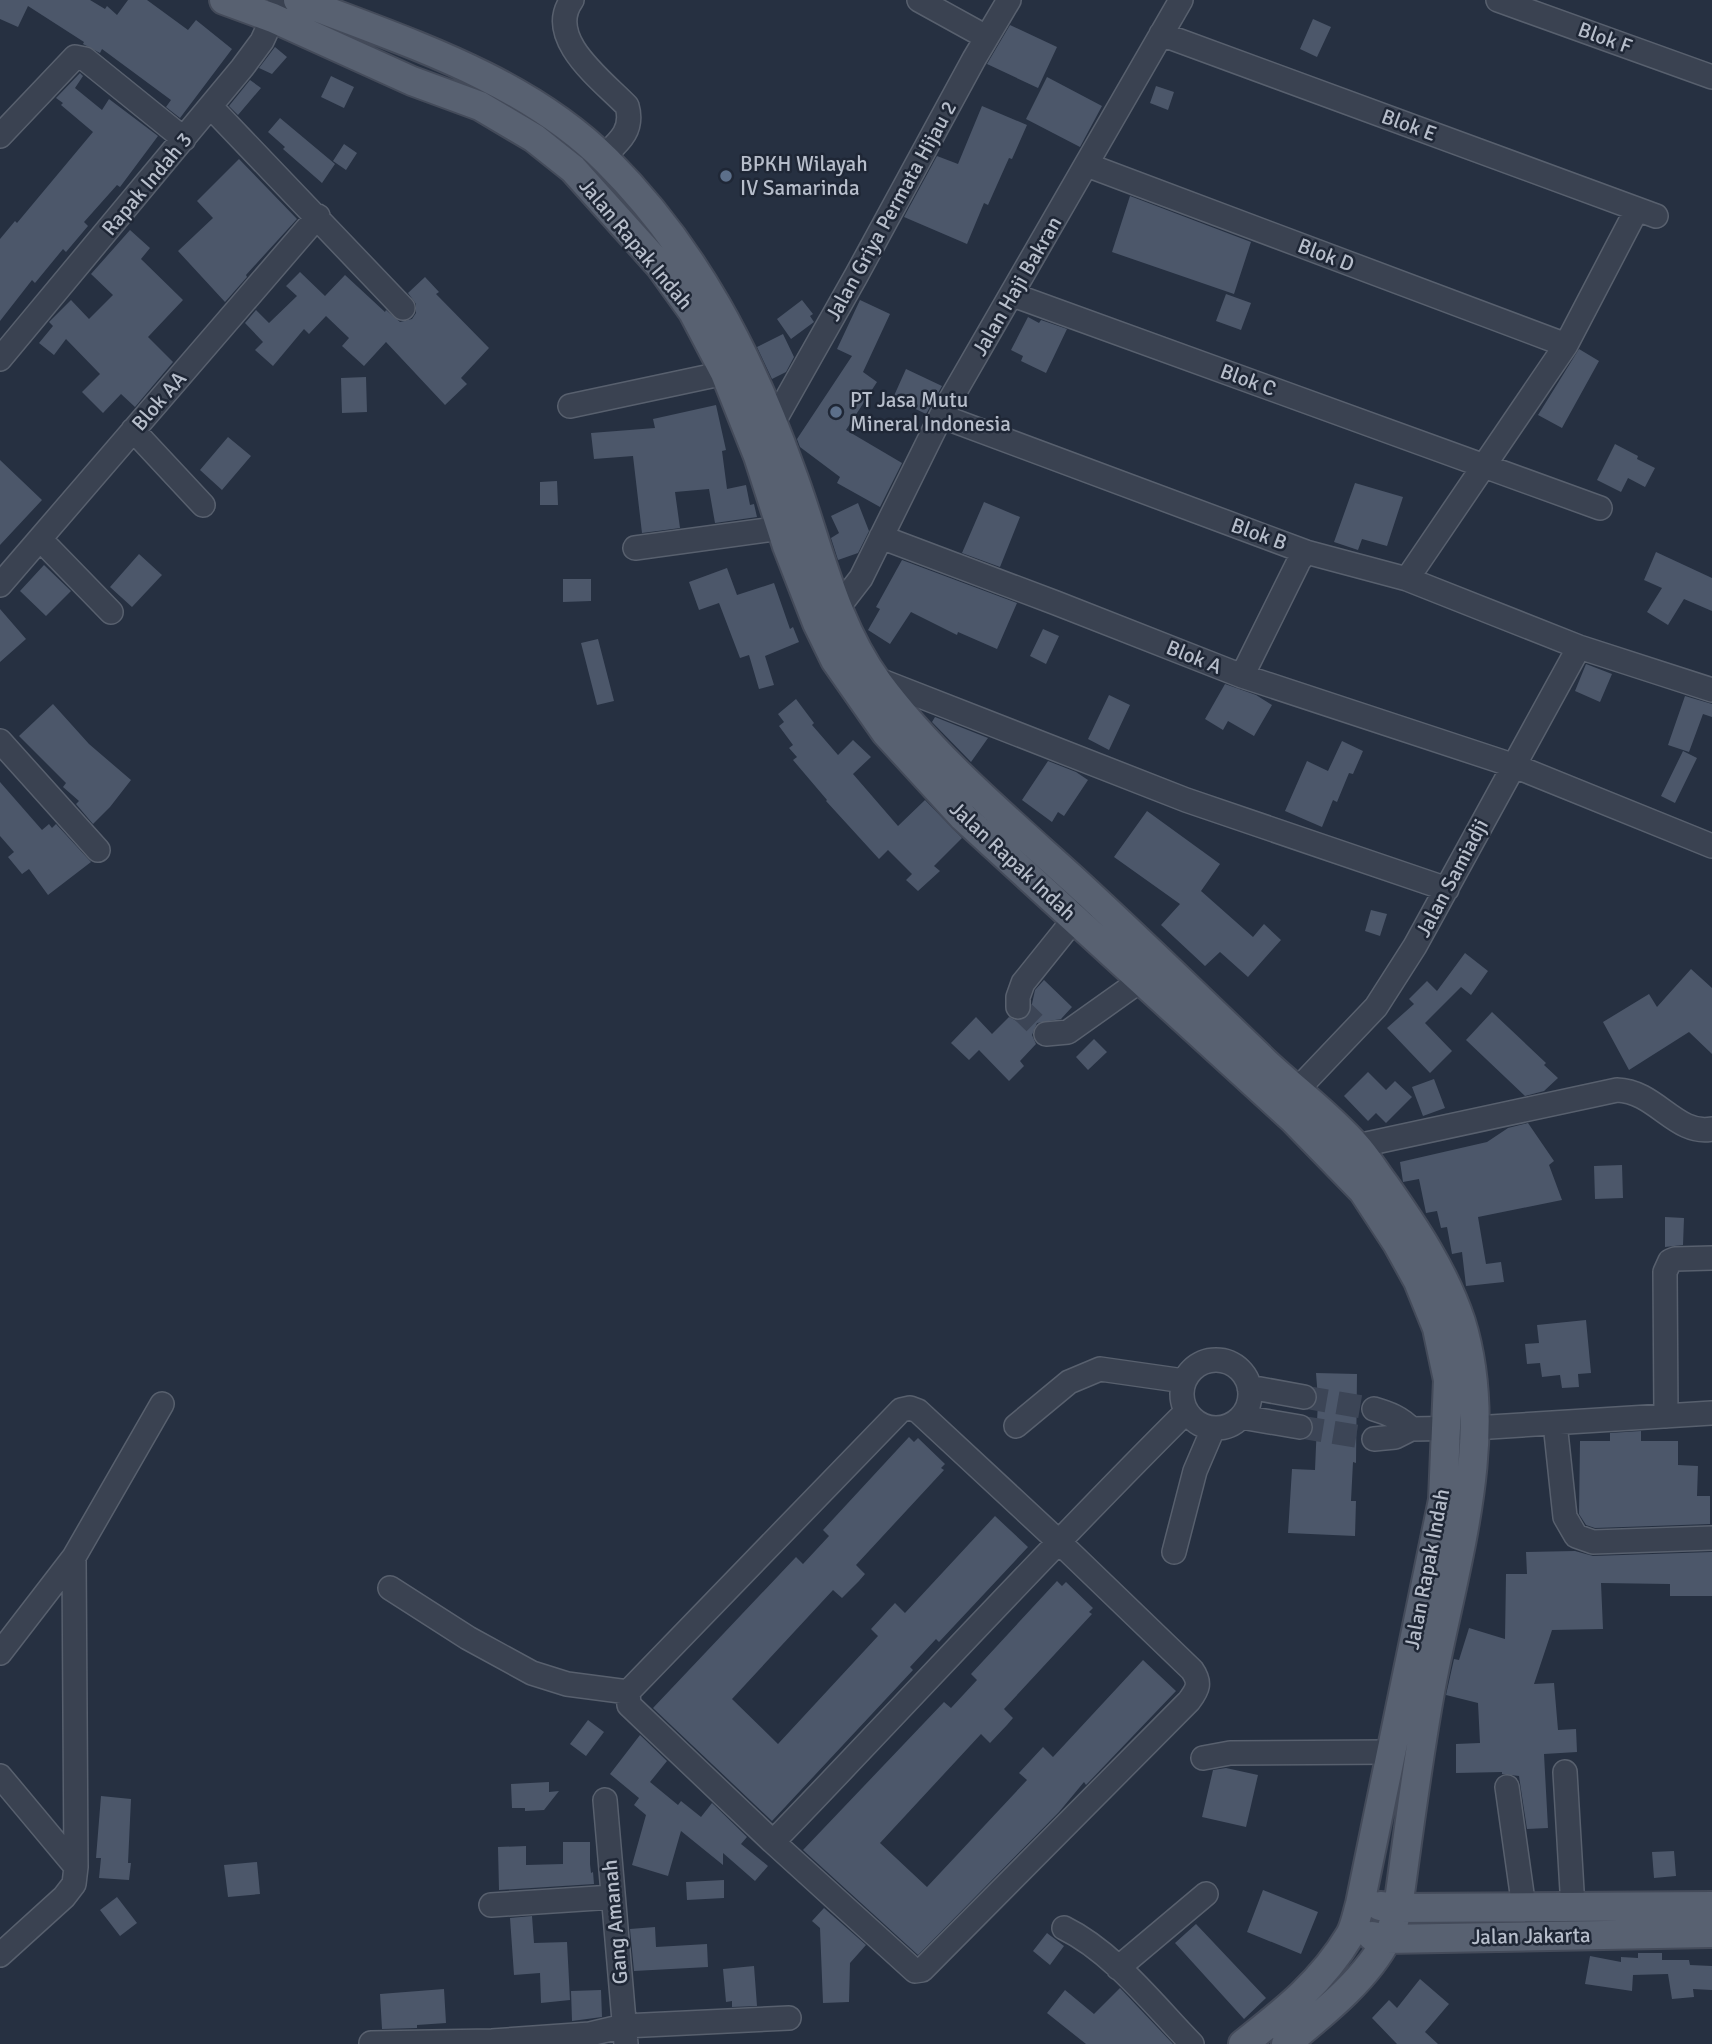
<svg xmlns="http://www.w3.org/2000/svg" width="1712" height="2044" font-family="Signika,sans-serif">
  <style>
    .building { fill: #4c576a }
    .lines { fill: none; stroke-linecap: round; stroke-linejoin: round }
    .minor-tunnel { stroke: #3c4556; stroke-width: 23; stroke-dasharray: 23 11; stroke-linecap: butt }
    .minor-casing { stroke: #58606e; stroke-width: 26 }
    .major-casing { stroke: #444b5a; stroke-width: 32 }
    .minor { stroke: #3a4251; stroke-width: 23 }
    .major { stroke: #586171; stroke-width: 28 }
    .service-dot { fill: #5c6f8a; stroke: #1f2736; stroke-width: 2.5 }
    .labels { text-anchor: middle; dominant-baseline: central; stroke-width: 5; stroke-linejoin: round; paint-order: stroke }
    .street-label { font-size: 21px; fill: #b7becb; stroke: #1f2736 }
    .poi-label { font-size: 21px; fill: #b7becb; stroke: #1f2736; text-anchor: start }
  </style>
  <rect width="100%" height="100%" fill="#263041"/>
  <!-- building -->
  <path class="building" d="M0 0H90L105 9 107 6 117 15 128 0H147L188 30 196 20 232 49 180 118 166 107 171 100 102 49 100 53 83 44 84 42 28 6 18 27 0 19Z
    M1313 19 1331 27 1317 57 1300 49Z
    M1010 25 1057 47 1038 88 987 64Z
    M275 47 287 57 272 74 259 68Z
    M80 73 83 76 75 88 102 110 109 99 158 136 120 187 117 185 84 222 88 226 66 252 63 249 35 283 32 280 0 321V239L15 221 17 223 93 132 61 105 63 103 56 98Z
    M331 76 354 87 344 108 321 97Z
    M1047 77 1102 106 1080 147 1026 119Z
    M250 80 261 88 238 115 229 106Z
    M1156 86 1174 92 1168 110 1150 103Z
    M982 106 1027 125 1012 159 1009 158 988 205 984 203 967 244 904 217 937 156 958 164Z
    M280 118 335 164 322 183 283 149 285 147 268 132Z
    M344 144 357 153 346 170 333 161Z
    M239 159 297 219 246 275 247 277 225 302 178 251 213 218 197 201Z
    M1130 196 1251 242 1234 294 1112 252Z
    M130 230 150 248 141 259 183 300 148 337 173 362 135 407 121 394 103 413 82 392 100 374 66 339 54 355 39 343 53 326 49 322 71 300 89 319 113 295 91 274Z
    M300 272 325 296 345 275 385 312 386 310 400 322 412 319 416 313V304L408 293 425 277 439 292 436 294 489 348 461 378 467 384 445 405 386 342 364 366 342 346 349 338 326 316 309 334 304 329 273 366 255 350 263 342 245 323 256 310 269 323 297 296 286 286Z
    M1226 294 1251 303 1241 330 1216 321Z
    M802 300 813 314 810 316 814 322 791 339 777 319Z
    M860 300 890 314 863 372 877 382 846 430 902 463 880 507 837 483 840 477 800 447 797 439 852 356 837 349Z
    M1028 317 1039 323 1041 320 1067 329 1046 373 1021 361 1023 356 1011 350Z
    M783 334 794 357 786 372 772 379 757 347Z
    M1579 349 1599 361 1562 428 1538 415Z
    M906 369 942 386 926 414 893 398Z
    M366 377 367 412 342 413 341 378Z
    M716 405 726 450 722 451 727 489 746 485 750 505 754 504 757 517 715 523 709 489 675 492 680 528 642 533 633 456 594 459 591 433 655 428 653 419Z
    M228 437 251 456 222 490 200 470Z
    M1615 444 1638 456 1637 459 1655 468 1645 487 1628 478 1621 492 1597 480Z
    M0 460 42 500 0 545Z
    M557 481 558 505H540V482Z
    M1355 483 1403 497 1387 546 1362 539 1358 550 1334 542Z
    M984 502 1020 517 1000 567 962 553Z
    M858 503 869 531 858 553 838 560 831 538 839 533 831 516Z
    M1656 552 1712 578V611L1684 599 1668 625 1647 612 1662 588 1644 580Z
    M139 554 162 575 132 607 110 587Z
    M902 560 1017 603 997 649 958 632 957 635 911 612 890 644 868 630 880 609 876 607Z
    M44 565 71 591 46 616 20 591Z
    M727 568 737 595 774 583 790 629 793 627 799 642 765 656 774 685 759 689 749 655 740 658 719 603 699 610 689 582Z
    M563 579H591V601L563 602Z
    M0 609 26 639 0 662Z
    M1043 629 1059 636 1046 664 1030 656Z
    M598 639 614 701 597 705 581 643Z
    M1586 664 1612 674 1600 702 1575 691Z
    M1225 684 1256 695 1272 705 1254 736 1228 721 1223 730 1205 719Z
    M1109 695 1130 705 1109 750 1088 739Z
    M1685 696 1712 704V717L1703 714 1689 752 1668 745Z
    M796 699 814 723 812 725 838 755 853 740 871 757 853 774 898 826 925 800 962 838 934 866 940 871 918 891 906 880 912 874 888 850 879 859 826 801 827 800 793 760 797 757 789 748 793 745 779 726 784 722 778 714Z
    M53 704 89 744 131 780 110 807 93 824 76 804 79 801 63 787 66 783 19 736Z
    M935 717 988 738 971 762 932 722Z
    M1342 741 1363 751 1353 774 1349 773 1337 802 1333 800 1322 827 1285 811 1307 761 1328 771Z
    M1683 751 1697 758 1675 803 1661 796Z
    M1048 761 1076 772 1088 780 1064 816 1058 812 1052 822 1022 800Z
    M0 782 42 830 49 824 52 828 56 824 91 862 48 895 29 869 22 874 8 857 14 852 0 836Z
    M1147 811 1220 864 1201 891 1253 937 1264 924 1281 940 1248 977 1220 952 1205 966 1161 925 1180 904 1114 857Z
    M1371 910 1387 914 1380 936 1365 931Z
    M1465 953 1488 971 1471 995 1461 987 1425 1023 1452 1051 1430 1073 1387 1028 1414 1004 1409 999 1427 981 1437 991Z
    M1691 969 1712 988V1054L1689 1032 1629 1070 1603 1022 1649 994 1657 1007Z
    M1044 980 1072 1007 1061 1019 1037 1023 1032 1035 1036 1044 1020 1061 1024 1066 1009 1081 979 1050 969 1060 951 1043 976 1017 992 1034 1009 1017 1017 1021 1026 1019 1030 1013 1035 990Z
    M1492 1012 1546 1063 1544 1065 1558 1078 1544 1091 1525 1096 1466 1040Z
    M1094 1039 1107 1052 1088 1070 1076 1057Z
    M1368 1072 1386 1090 1395 1081 1412 1097 1386 1123 1376 1113 1368 1121 1344 1096Z
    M1434 1079 1445 1108 1423 1116 1412 1087Z
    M1528 1123 1554 1161 1549 1165 1562 1200 1478 1217 1486 1264 1501 1262 1504 1282 1466 1286 1462 1252 1452 1254 1447 1227 1441 1228 1437 1211 1426 1213 1419 1179 1403 1182 1400 1162 1487 1142 1508 1128Z
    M1622 1165 1623 1198 1595 1199 1594 1166Z
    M1665 1217 1684 1218 1683 1245 1665 1247Z
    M1586 1320 1591 1373 1578 1374 1579 1387 1562 1388 1560 1375 1542 1377 1540 1363 1527 1364 1525 1344 1539 1343 1537 1325Z
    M1316 1373 1357 1374 1356 1463 1353 1462 1351 1501H1356L1355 1536 1288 1533 1292 1469 1315 1470 1318 1399Z
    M1641 1431V1441H1678V1465L1698 1466 1697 1496H1710V1524L1595 1528 1586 1525 1579 1514 1580 1441H1610V1433Z
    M909 1437 914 1442 918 1438 945 1464 941 1468 944 1470 856 1565 865 1574 859 1581 842 1598 833 1590 732 1699 778 1744 878 1636 871 1629 895 1603 905 1613 995 1516 1028 1547 939 1642 936 1639 910 1667 913 1670 772 1821 653 1708 796 1557 803 1564 829 1536 823 1530Z
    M1575 1551 1593 1556 1712 1552V1596H1670V1584L1601 1583 1603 1629 1552 1630 1534 1684 1554 1683 1558 1730 1576 1729 1577 1752 1544 1754 1548 1828 1527 1829 1519 1776 1502 1774V1772L1456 1773V1744L1480 1743 1478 1703 1446 1695 1454 1659 1459 1660 1469 1628 1505 1639 1506 1574H1527L1526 1552Z
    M1057 1581 1062 1586 1066 1582 1093 1608 1089 1612 1092 1614 1004 1709 1013 1718 1007 1725 990 1743 981 1734 880 1843 927 1887 1027 1780 1019 1773 1043 1747 1053 1757 1143 1660 1176 1691 1086 1785 1084 1782 1059 1812 918 1955 803 1850 944 1702 951 1708 977 1680 971 1674Z
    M588 1720 604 1732 586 1756 570 1744Z
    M640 1735 667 1761 650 1782 678 1805 681 1801 701 1817 712 1803 747 1837 741 1844 768 1866 755 1881 723 1853V1865L681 1831 668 1876 632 1865 646 1815 634 1805 639 1798 610 1774Z
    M1226 1768 1258 1775 1246 1827 1202 1817 1213 1770Z
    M549 1782V1792L559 1791 544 1810 525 1811V1808H512L511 1784Z
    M101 1796 131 1799 128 1863H131L129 1880 99 1878 101 1858H96Z
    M563 1842H590V1864L591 1873 593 1872 594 1884 499 1890 498 1847 526 1846V1865L563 1864Z
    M1674 1851 1676 1876 1654 1878 1652 1852Z
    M257 1862 260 1894 228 1897 224 1865Z
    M724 1880V1898L687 1900 686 1882Z
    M1263 1890 1318 1912 1301 1954 1247 1932Z
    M117 1897 137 1923 120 1936 100 1910Z
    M824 1908 866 1945 850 1963 849 2002 823 2003 820 1928 812 1921Z
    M532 1916 534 1943 567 1942 570 2000 541 2003 540 1973 514 1975 510 1918Z
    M1196 1924 1266 1998 1244 2019 1175 1943Z
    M655 1927 656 1947 707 1944 708 1967 634 1971 630 1929Z
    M1047 1933 1064 1946 1050 1965 1033 1951Z
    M1638 1953H1662V1960H1689L1690 1965 1712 1966V1990L1693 1989 1694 1997 1672 1999 1668 1974 1633 1975 1632 1991 1585 1984 1590 1956 1621 1962V1957L1638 1958Z
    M754 1966 757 2006 732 2007V2001L726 2002 723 1969Z
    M1420 1979 1449 2004 1425 2032 1438 2044H1397L1372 2018 1389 2000 1397 2008Z
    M1120 1988 1173 2044H1086L1047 2013 1065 1990 1094 2014Z
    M444 1989 446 2023 417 2025V2028L382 2029 380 1994Z
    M601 1990 602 2017 572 2021 571 1991Z"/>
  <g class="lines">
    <!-- minor-tunnel -->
    <path class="minor-tunnel" d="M1018 1007 1046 1034
      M1304 1397 1374 1409
      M1300 1427 1374 1439"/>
    <!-- minor casing -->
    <g class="minor-casing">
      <path id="minor" d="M572 0C544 38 603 81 627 106 634 130 619 142 603 157
        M919 0 986 37
        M1498 0 1712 77
        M1161 34 1656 216
        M211 107 403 308
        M0 136 75 57 85 59 184 139
        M1087 165 1566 345
        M1013 295 1600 508
        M0 359 242 68 262 41 281 0
        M570 406 725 373
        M941 416 1306 552 1407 579 1579 647 1712 690
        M773 423 856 276 974 59 1009 0
        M133 430 203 505
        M881 537 1056 603 1242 676 1512 765 1712 846
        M40 539 111 612
        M635 548 781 528
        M1407 579 1566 345 1637 209
        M0 585 318 216
        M837 609 861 578 941 416 1181 0
        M1242 676 1299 561 1306 552
        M874 678 1186 800 1447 889
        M0 741 98 850
        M1018 1007V997L1023 983 1092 897
        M1046 1034 1068 1032 1141 980 1153 969
        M1297 1090 1376 1007 1415 946 1579 647
        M1357 1146 1617 1090C1656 1091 1676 1136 1712 1129
        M1182 1394a34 34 0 1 1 68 0a34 34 0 1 1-68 0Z
        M1249 1387 1304 1397
        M910 1408 918 1411 1058 1541 1192 1670C1201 1683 1198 1689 1189 1701L922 1970 915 1971 773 1842 629 1705 628 1692 901 1410Z
        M1374 1409C1388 1413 1401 1418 1411 1429
        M1666 1416 1665 1272 1670 1261 1675 1259 1712 1258
        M1241 1417 1300 1427
        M1555 1423 1565 1517 1576 1536 1593 1542 1712 1538
        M1016 1426 1069 1382 1100 1369 1184 1381
        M1374 1439 1395 1437 1411 1429 1474 1428 1712 1413
        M1174 1552 1195 1471 1213 1429
        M390 1588 468 1638 532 1673 567 1684 628 1692
        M0 1653 74 1557 162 1404
        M1203 1758 1230 1753 1391 1752
        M1565 1772 1573 1908
        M0 1776 76 1867
        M1507 1787 1524 1908
        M605 1800 626 2044
        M773 1842C911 1699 1045 1552 1186 1412
        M491 1905 613 1897
        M1064 1928C1113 1952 1154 2005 1192 2044
        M0 1955 64 1897 74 1884 76 1867 74 1557
        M1118 1968 1206 1894
        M371 2043 492 2041 590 2034 624 2026 789 2018"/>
    </g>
    <!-- major casing -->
    <g class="major-casing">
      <path id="major" d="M224 0 273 18 412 81 480 106 534 138 573 169 660 266 693 312 725 373 758 456 787 546 817 623 835 660 886 733 963 817 1294 1120 1363 1191 1397 1243 1418 1281 1437 1328 1448 1380 1443 1500 1360 1904C1357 1914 1355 1926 1350 1935 1322 1982 1285 2011 1243 2044
        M298 0C405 42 524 78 607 161 696 250 749 354 791 471 818 542 832 620 878 683 933 757 1006 818 1074 880 1139 940 1203 1002 1267 1064 1296 1091 1330 1116 1356 1146 1367 1158 1375 1172 1385 1185 1415 1228 1444 1271 1461 1322 1498 1441 1451 1575 1430 1692 1417 1764 1408 1836 1398 1908 1395 1918 1392 1930 1387 1939 1366 1980 1321 2015 1286 2044
        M1380 1906 1398 1908 1712 1906
        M1372 1936 1387 1939 1712 1933"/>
    </g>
    <!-- minor -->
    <use href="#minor" class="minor"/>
    <!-- major -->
    <use href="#major" class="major"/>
  </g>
  <!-- markers -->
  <g class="service-dot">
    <circle cx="726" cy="176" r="7"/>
    <circle cx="836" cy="412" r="7"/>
  </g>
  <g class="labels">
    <!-- street labels -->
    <g class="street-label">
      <text transform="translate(1605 38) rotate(20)">Blok F</text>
      <text transform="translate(1409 125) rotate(20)">Blok E</text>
      <text transform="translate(147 184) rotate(-50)">Rapak Indah 3</text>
      <text transform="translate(891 211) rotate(-61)">Jalan Griya Permata Hijau 2</text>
      <text transform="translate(636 244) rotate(50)">Jalan Rapak Indah</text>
      <text transform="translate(1326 255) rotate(21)">Blok D</text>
      <text transform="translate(1017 286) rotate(-60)">Jalan Haji Bakran</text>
      <text transform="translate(1248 380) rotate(20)">Blok C</text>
      <text transform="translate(159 401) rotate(-49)">Blok AA</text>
      <text transform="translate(1259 534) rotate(20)">Blok B</text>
      <text transform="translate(1194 657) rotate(22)">Blok A</text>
      <text transform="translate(1013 861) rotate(43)">Jalan Rapak Indah</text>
      <text transform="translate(1452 878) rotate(-62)">Jalan Samiadji</text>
      <text transform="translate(1427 1569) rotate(-79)">Jalan Rapak Indah</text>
      <text transform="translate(615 1922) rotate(-95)">Gang Amanah</text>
      <text transform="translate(1531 1936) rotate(-1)">Jalan Jakarta</text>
    </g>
    <!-- poi labels -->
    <g class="poi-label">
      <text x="740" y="164">BPKH Wilayah<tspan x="740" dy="24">IV Samarinda</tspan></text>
      <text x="850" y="400">PT Jasa Mutu<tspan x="850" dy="24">Mineral Indonesia</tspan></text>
    </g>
  </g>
</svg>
